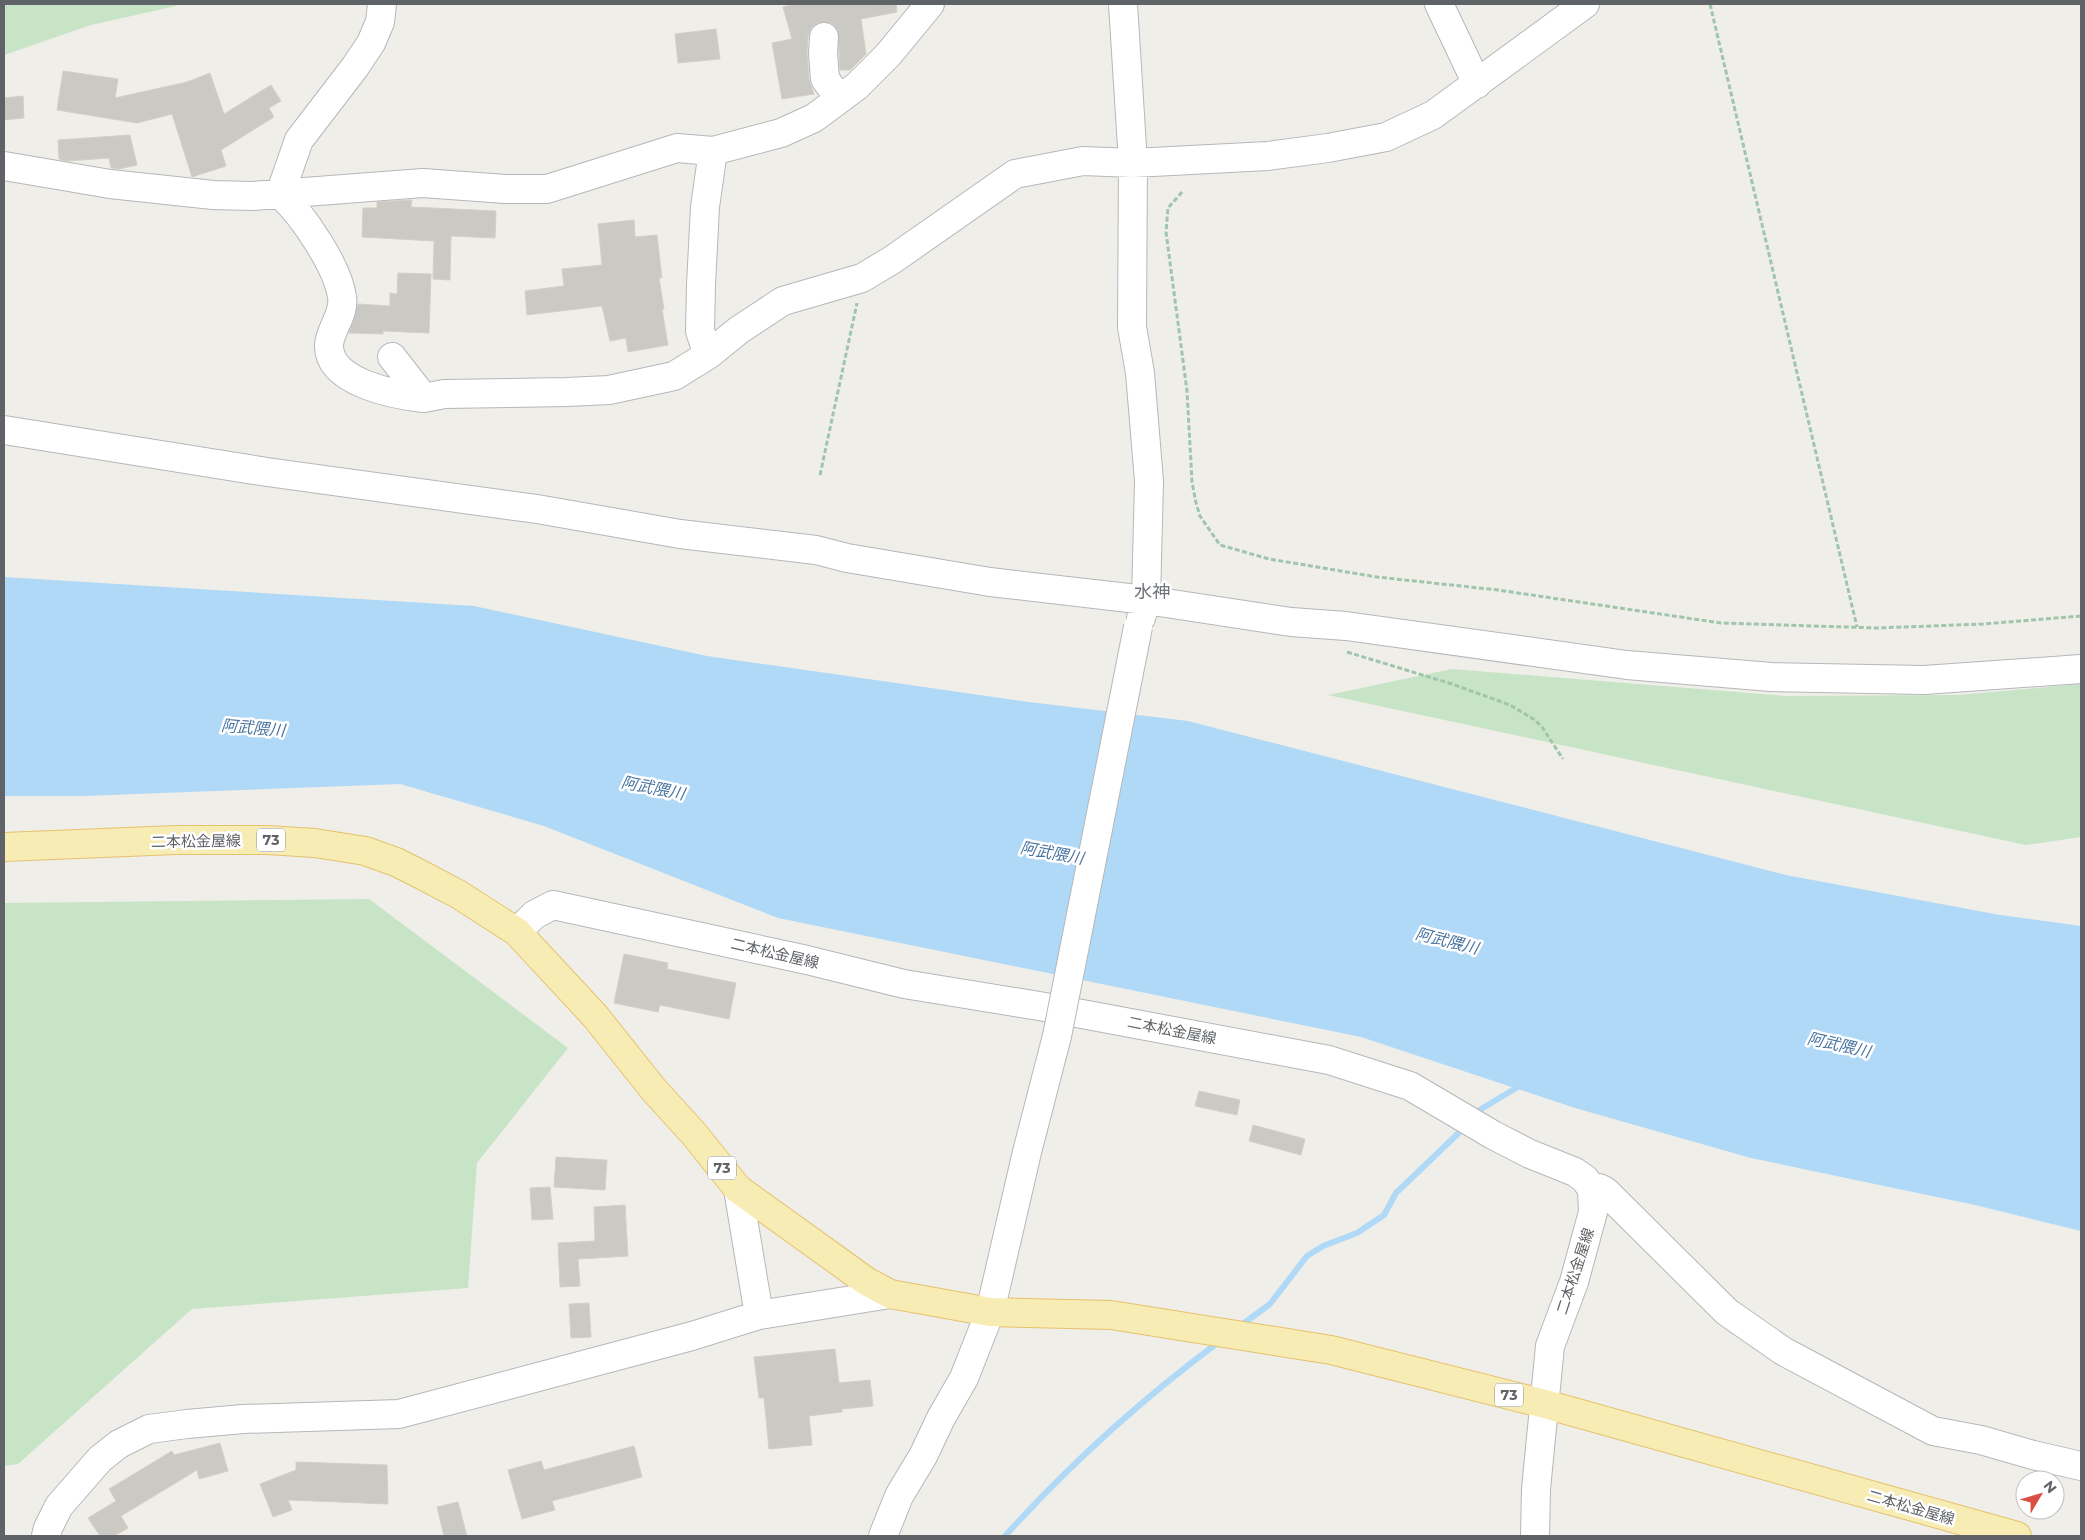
<svg xmlns="http://www.w3.org/2000/svg" width="2085" height="1540" font-family="Montserrat,'Noto Sans JP',sans-serif">
  <style>
    .green { fill: #c7e4c7 }
    .water { fill: #b0d9f7 }
    .lines { fill: none; stroke-linecap: round; stroke-linejoin: round }
    .stream { stroke: #b0d9f7; stroke-width: 6 }
    .building { fill: #cbc9c4; stroke: #d4d0c7 }
    .minor-casing { stroke: #b5b7bb; stroke-width: 30 }
    .major-casing { stroke: #e5c26c; stroke-width: 30 }
    .path { stroke: #a0c5ab; stroke-width: 3; stroke-dasharray: 5 2.5; stroke-linecap: butt }
    .minor { stroke: #fff; stroke-width: 28 }
    .major { stroke: #f8ecb5; stroke-width: 28 }
    .minor-bridge-casing { stroke: #b5b7bb; stroke-width: 30; stroke-linecap: butt }
    .minor-bridge { stroke: #fff; stroke-width: 28 }
    .labels { text-anchor: middle; dominant-baseline: central; stroke-width: 5; stroke-linejoin: round; paint-order: stroke }
    .shield { fill: #fff; stroke: #8f9194; stroke-width: 1 }
    .shield-label { font-size: 14px; font-weight: bold; fill: #5f6266 }
    .street-label { font-size: 15px; fill: #5f6266; stroke: #fff }
    .water-label { font-size: 16px; font-style: italic; fill: #4a74a1; stroke: #fff }
    .quarter-label { font-size: 18px; fill: #707478; stroke: #fff }
  </style>
  <rect width="100%" height="100%" fill="#f0eee8"/>
  <!-- green -->
  <path class="green" d="M4 4H179L176 6 91 25 4 55Z
    M1452 669 1785 696 1958 695 2081 684V837L2026 845 1328 695Z
    M369 899 568 1048 477 1163 468 1288 192 1309 18 1464 4 1466V903Z"/>
  <!-- water -->
  <path class="water" d="M4 577 474 606 707 656 1029 702 1188 721 1786 875 2000 915 2081 926V1231L1975 1205 1751 1158 1575 1108 1361 1037 778 918 544 826 400 784 84 796H4Z"/>
  <g class="lines">
    <!-- stream -->
    <path class="stream" d="M1474 1117 1478 1111 1521 1085
      M1240 1326 1270 1304 1307 1256 1323 1246 1357 1233 1384 1215 1396 1193 1466 1126
      M1005 1536C1070 1464 1142 1399 1220 1341"/>
  </g>
  <!-- building -->
  <path class="building" d="M795 4H896L897 12 861 19 866 54 850 70H840L838 30 833 24 825 22 817 23 811 28 808 36 807 52 809 80 814 94 782 99 772 43 792 39 783 7Z
    M716 29 720 59 678 63 675 34Z
    M63 71 118 79 115 98 187 82 210 73 224 114 271 85 281 101 269 108 274 117 221 150 226 166 192 177 172 114 137 123 57 110Z
    M23 96 24 118 4 120V98Z
    M130 135 137 165 119 169 111 168 109 158 67 161 59 159 58 140Z
    M412 200 411 207 496 211 495 238 451 236 450 280 433 279 434 241 362 237 363 208H377V202Z
    M634 220 635 237 657 235 662 278H659L664 309H662L668 345 628 352 626 338 610 341 602 306 527 315 525 291 564 286 562 269 602 265 598 224Z
    M398 273 431 274 429 333 383 331V334L349 333 358 304 390 306V293L397 294Z
    M624 954 668 963 667 969 736 983 729 1019 660 1005 658 1012 614 1003Z
    M1199 1091 1240 1100 1237 1115 1195 1106Z
    M1253 1125 1305 1139 1301 1155 1249 1141Z
    M556 1157 607 1160 605 1190 554 1187Z
    M550 1187 553 1219 532 1220 530 1188Z
    M625 1205 628 1256 578 1259 580 1286 560 1287 558 1243 595 1241 594 1207Z
    M589 1303 591 1337 571 1338 569 1304Z
    M835 1349 839 1383 870 1380 873 1406 842 1409V1412L809 1416 812 1445 769 1449 764 1398H759L754 1357Z
    M220 1443 228 1471 199 1479 197 1470 121 1516 128 1528 114 1536H100L88 1518 116 1501 109 1489 172 1451 174 1455Z
    M634 1446 642 1477 552 1501 555 1510 522 1519 508 1470 541 1461 544 1470Z
    M296 1462 387 1465 388 1504 288 1500 292 1510 273 1517 260 1484 296 1470Z
    M458 1502 467 1536H444L437 1507Z"/>
  <g class="lines">
    <!-- minor casing -->
    <g class="minor-casing">
      <path id="minor" d="M382 4 380 22 371 43 355 67 299 140 280 194C303 215 338 267 342 297 345 314 330 329 329 345 328 383 396 395 424 398
        M1123 4 1133 163 1132 327 1140 373 1149 481 1146 600 1141 618
        M1439 4 1477 84
        M824 37 823 53 825 79 839 98
        M4 166 110 184 213 195 252 196 423 183 505 189H547L677 148 713 151 781 133 814 118 857 86 888 55 930 4
        M708 355 700 331 701 285 705 207 713 151
        M392 357 424 398 444 394 567 392 609 390 674 376 708 355 739 330 783 301 862 278 892 260 1015 174 1083 161 1133 163 1268 156 1328 148 1386 137 1433 115 1585 4
        M4 430 267 472 537 509 680 534 816 550 847 558 990 582 1146 600 1291 622 1346 626 1627 665 1771 677 1924 680 2081 669
        M517 932 534 915 553 905 807 960 904 984 1039 1006 1329 1060 1410 1086 1493 1135 1530 1154 1575 1172 1585 1179 1592 1190 1593 1212 1574 1282 1550 1346 1536 1489 1535 1536
        M738 1189 759 1315
        M1592 1190 1599 1188 1605 1191 1727 1312 1783 1351 1933 1431 1981 1440 2033 1455 2081 1466
        M46 1536 48 1528 59 1506 100 1459 119 1444 149 1429 187 1424 243 1419 399 1414 692 1336 759 1315 890 1294
        M883 1536 899 1496 923 1456 941 1418 964 1378 990 1312 1027 1152 1057 1036"/>
    </g>
    <!-- major casing -->
    <g class="major-casing">
      <path id="major" d="M4 847 176 840H267L315 843 365 851 396 862 416 872 458 894 517 932 595 1016 654 1090 694 1134 738 1189 866 1281 890 1294 990 1312 1111 1315 1331 1350 1545 1404 2017 1536"/>
    </g>
    <!-- path -->
    <path class="path" d="M1710 4 1857 627
      M1182 192 1168 208 1166 232 1187 391 1192 482 1196 503 1200 516 1220 545 1269 559 1377 577 1498 590 1721 623 1877 628 1983 624 2081 616
      M820 475 857 303
      M1347 652 1452 684 1510 705 1535 720 1542 727 1563 759"/>
    <!-- minor -->
    <use href="#minor" class="minor"/>
    <!-- major -->
    <use href="#major" class="major"/>
    <!-- minor-bridge casing -->
    <g class="minor-bridge-casing">
      <path id="minor-bridge" d="M1057 1036 1138 627"/>
    </g>
    <!-- minor-bridge -->
    <use href="#minor-bridge" class="minor-bridge"/>
  </g>
  <g class="labels">
    <!-- shield labels -->
    <g class="shield">
      <rect x="257" y="828.5" width="28" height="23" rx="4"/>
      <rect x="708" y="1156.5" width="28" height="23" rx="4"/>
      <rect x="1495" y="1383.5" width="28" height="23" rx="4"/>
    </g>
    <g class="shield-label">
      <text x="271" y="840">73</text>
      <text x="722" y="1168">73</text>
      <text x="1509" y="1395">73</text>
    </g>
    <!-- street labels -->
    <g class="street-label">
      <text transform="translate(196 841) rotate(-1)">二本松金屋線</text>
      <text transform="translate(775 953) rotate(13)">二本松金屋線</text>
      <text transform="translate(1172 1030) rotate(11)">二本松金屋線</text>
      <text transform="translate(1575 1271) rotate(-72)">二本松金屋線</text>
      <text transform="translate(1911 1507) rotate(16)">二本松金屋線</text>
    </g>
    <!-- water labels -->
    <g class="water-label">
      <text transform="translate(253 728) rotate(5)">阿武隈川</text>
      <text transform="translate(653 788) rotate(11)">阿武隈川</text>
      <text transform="translate(1052 853) rotate(10)">阿武隈川</text>
      <text transform="translate(1447 941) rotate(14)">阿武隈川</text>
      <text transform="translate(1839 1045) rotate(13)">阿武隈川</text>
    </g>
    <!-- quarter labels -->
    <g class="quarter-label">
      <text x="1152" y="592">水神</text>
    </g>
  </g>
  <!-- border -->
  <rect width="2085" height="1540" fill="none" stroke="#5f6266" stroke-width="10"/>
  <!-- north arrow -->
  <g transform="translate(2040 1495) rotate(52)"><circle r="24" fill="#ffffff" stroke="#bfc0c2"/>
  <path d="M0-4L9 19L0 12L-9 19Z" fill="#da4e44"/>
  <text y="-8" font-size="14" font-weight="bold" text-anchor="middle" fill="#5f6266">N</text>
  </g>
</svg>
